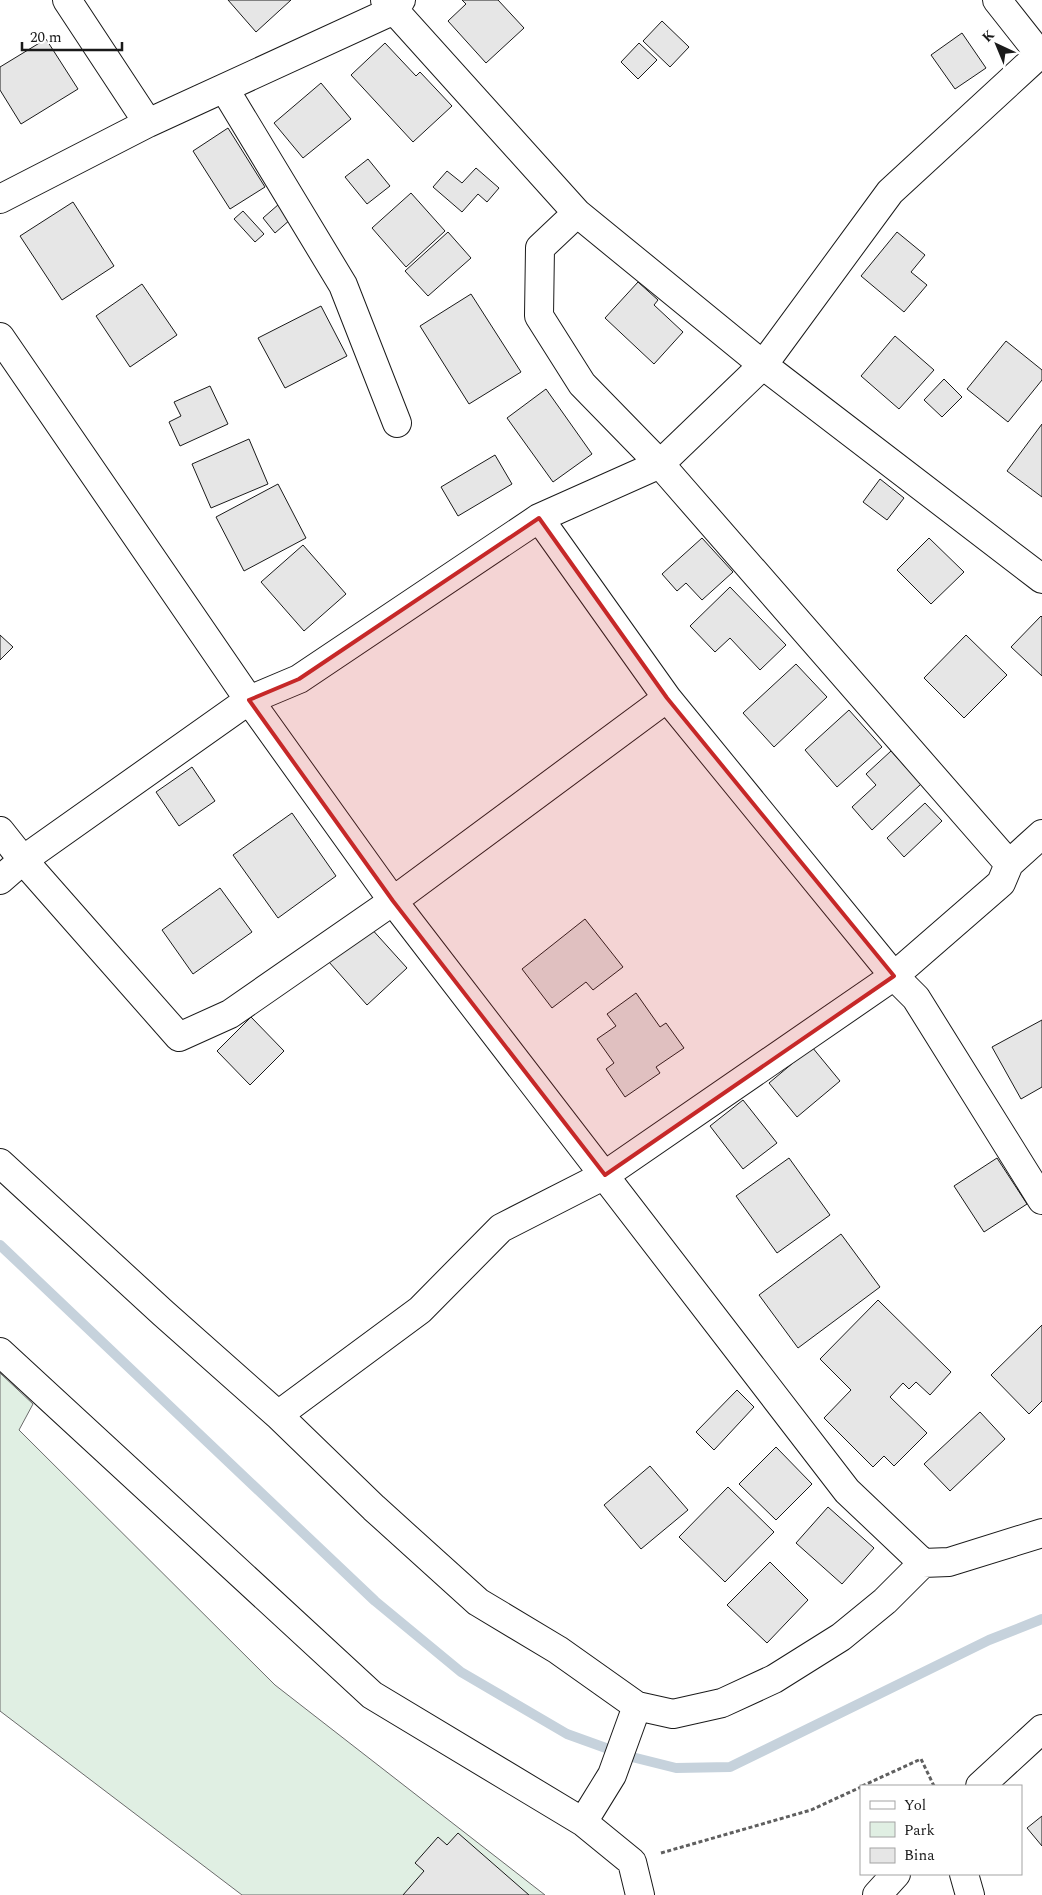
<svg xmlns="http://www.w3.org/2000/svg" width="1042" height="1895" font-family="Spectral,serif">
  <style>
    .green { fill: #e0efe3; stroke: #6a6a6a }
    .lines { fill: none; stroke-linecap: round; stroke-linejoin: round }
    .stream { stroke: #c6d2dc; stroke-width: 10 }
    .building { fill: #e6e6e6; stroke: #1a1a1a }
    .minor-casing { stroke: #1a1a1a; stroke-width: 30 }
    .path { stroke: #5f5f5f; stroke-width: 3; stroke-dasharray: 4 2.5; stroke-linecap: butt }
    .minor { stroke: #fff; stroke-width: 28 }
    .marked { fill: #c62828; fill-opacity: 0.2; stroke: #c62828; stroke-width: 4; stroke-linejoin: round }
  </style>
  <rect width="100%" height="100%" fill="#fff"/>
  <!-- green -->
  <path class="green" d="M0 1373 33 1404 19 1430 275 1685 545 1895H242L0 1711Z"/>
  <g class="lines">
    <!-- stream -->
    <path class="stream" d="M0 1245 375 1601 461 1672 567 1734 628 1756 676 1768 730 1767 989 1640 1042 1619"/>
  </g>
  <!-- building -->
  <path class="building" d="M228 0H291L256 32Z
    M462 0H498L524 28 486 63 448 21 466 4Z
    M662 21 689 47 670 67 643 41Z
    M962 33 986 68 955 89 931 55Z
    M46 39 78 89 21 124 0 90V67Z
    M385 43 416 76 420 72 452 106 413 142 351 75Z
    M639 43 657 60 638 79 621 62Z
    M321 83 351 119 303 158 274 123Z
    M228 128 265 187 230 209 193 151Z
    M368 159 390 186 367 204 345 177Z
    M476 168 499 188 487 202 478 194 462 212 433 187 447 171 462 183Z
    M411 193 445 231 406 267 372 228Z
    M73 202 114 266 62 300 20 236Z
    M279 204 291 219 275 233 263 218Z
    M243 211 264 234 255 242 234 219Z
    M448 232 471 258 428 296 405 271Z
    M897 232 925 255 911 272 927 285 904 312 861 276Z
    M638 282 658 300 654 305 683 332 654 364 605 318Z
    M142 284 177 335 130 367 96 316Z
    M471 294 521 372 469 404 420 326Z
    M321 306 347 356 285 388 258 338Z
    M895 336 934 370 899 409 861 376Z
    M1006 341 1042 370V380L1008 422 967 389Z
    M944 379 962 397 942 417 924 400Z
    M210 386 228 424 180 446 169 422 181 416 174 402Z
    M546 389 592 454 553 482 507 418Z
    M1042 424V497L1007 471Z
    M249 439 268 484 211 508 192 464Z
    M495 455 512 484 458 516 441 487Z
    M880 479 904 498 887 520 863 502Z
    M278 484 306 538 244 571 216 517Z
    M702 538 733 572 702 600 686 583 677 591 662 574Z
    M929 538 964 572 931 604 897 570Z
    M303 545 346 594 304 631 261 582Z
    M730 587 786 645 760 670 730 638 715 652 690 626Z
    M1041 616 1042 617V676L1011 647Z
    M0 635 13 647 0 660Z
    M966 635 1007 675 964 718 924 678Z
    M796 664 827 697 774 747 743 713Z
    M849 710 882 747 837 787 805 750Z
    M891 751 921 784 872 830 852 807 876 785 866 774Z
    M192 767 215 801 179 826 156 792Z
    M925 803 942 821 904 857 887 838Z
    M292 813 336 876 278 918 233 855Z
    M220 888 252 932 193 974 162 930Z
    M585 919 623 967 593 990 586 982 552 1008 522 969Z
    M369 926 407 968 367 1005 329 962Z
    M636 993 660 1027 666 1023 684 1048 656 1067 660 1073 625 1097 606 1069 614 1063 597 1039 616 1026 607 1014Z
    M251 1017 284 1051 250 1085 217 1051Z
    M1042 1020V1087L1021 1099 992 1047Z
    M812 1047 840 1081 797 1117 769 1083Z
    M743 1100 777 1143 743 1169 710 1126Z
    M789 1158 830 1215 777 1253 736 1196Z
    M997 1158 1027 1204 984 1232 954 1186Z
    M841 1234 880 1287 798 1348 759 1295Z
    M878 1300 951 1372 930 1395 916 1382 909 1389 903 1383 890 1397 927 1433 894 1466 884 1456 873 1467 824 1418 851 1390 820 1359Z
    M1042 1325V1401L1029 1414 991 1375Z
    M737 1390 754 1407 714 1450 696 1432Z
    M980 1412 1005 1439 950 1491 924 1464Z
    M776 1447 812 1484 776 1520 739 1484Z
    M650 1466 688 1510 641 1549 604 1505Z
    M728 1487 774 1532 725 1582 679 1537Z
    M828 1507 874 1548 842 1584 796 1543Z
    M770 1562 808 1600 767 1643 727 1605Z
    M1042 1816V1846L1027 1828Z
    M458 1833 529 1895H403L424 1871 415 1863 438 1837 447 1845Z"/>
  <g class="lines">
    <!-- minor casing -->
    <g class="minor-casing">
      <path id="minor" d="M67 0 148 123
        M385 0 577 213 763 365 1042 579
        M997 0 1042 57
        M224 88 343 285 397 423
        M0 199 148 123 394 10 401 0
        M577 213 540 248 539 316 582 384 660 464 1009 864
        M0 337 249 700 393 901 847 1491 923 1563 949 1562 1042 1533
        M539 518 667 698 894 976 916 998 1042 1200
        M0 831 23 860 179 1037 230 1014 393 901 667 698
        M0 880 23 860 249 700 299 679 539 518 660 464 763 365 890 192 1042 52
        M0 1163 163 1313 278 1415 374 1508 478 1602 558 1650 637 1706 673 1714 722 1703 774 1679 841 1637 885 1601 923 1563
        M0 1352 372 1695 583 1822 632 1862 640 1895
        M278 1415 420 1310 501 1228 605 1175 894 976 1001 883 1009 864 1042 834
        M980 1786 1042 1729
        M583 1822 612 1775 637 1706
        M964 1874 970 1895
        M877 1895 896 1874"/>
    </g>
    <!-- path -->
    <path class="path" d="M862 1786 921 1759 934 1786
      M661 1853 811 1810 861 1787"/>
    <!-- minor -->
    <use href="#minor" class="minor"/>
  </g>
  <!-- marked area -->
  <path class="marked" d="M539 518 667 698 894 976 605 1175 393 901 249 700 299 679Z"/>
  <!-- legend -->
  <rect x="860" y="1785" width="162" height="90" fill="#ffffff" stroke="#a3a3a3"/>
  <rect x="870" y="1801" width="25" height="8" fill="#ffffff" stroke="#a3a3a3"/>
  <text x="904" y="1810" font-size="15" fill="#1a1a1a">Yol</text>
  <rect x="870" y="1822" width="25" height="15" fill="#e0efe3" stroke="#a3a3a3"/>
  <text x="904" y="1835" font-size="15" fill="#1a1a1a">Park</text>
  <rect x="870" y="1848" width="25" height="15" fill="#e6e6e6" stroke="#a3a3a3"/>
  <text x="904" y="1860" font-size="15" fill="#1a1a1a">Bina</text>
  <!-- north arrow -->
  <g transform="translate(997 45) rotate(316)" stroke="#ffffff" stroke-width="4" paint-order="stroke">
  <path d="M0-4L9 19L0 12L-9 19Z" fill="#1a1a1a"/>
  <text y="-8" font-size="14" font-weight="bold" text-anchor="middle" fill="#1a1a1a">K</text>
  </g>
  <!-- scale -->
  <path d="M22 42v8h100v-8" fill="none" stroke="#1a1a1a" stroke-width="2.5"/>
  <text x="30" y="42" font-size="15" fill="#1a1a1a" stroke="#ffffff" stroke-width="4" paint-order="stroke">20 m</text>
</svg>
